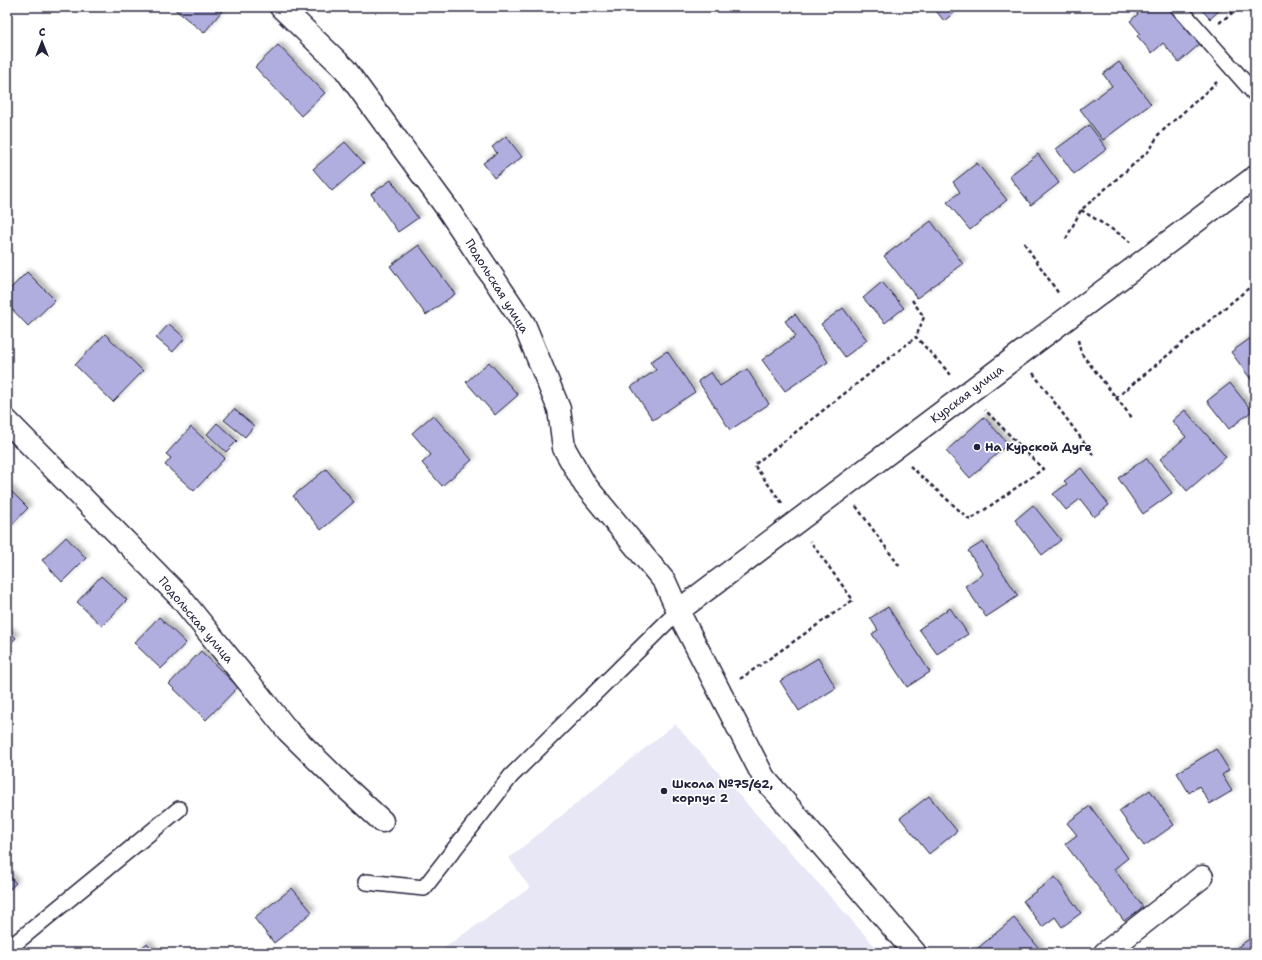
<svg xmlns="http://www.w3.org/2000/svg" width="1262" height="960" font-family="'Shantell Sans',sans-serif">
  <style>
    .built { fill: #e7e7f5 }
    .building { fill: #b0aedf; stroke: #22223b; filter: url(#shadow) }
    .lines { fill: none; stroke-linecap: round; stroke-linejoin: round }
    .service-casing { stroke: #22223b; stroke-width: 18 }
    .minor-casing { stroke: #22223b; stroke-width: 25 }
    .path { stroke: #22223b; stroke-width: 2.5; stroke-dasharray: 4 3; stroke-linecap: butt }
    .service { stroke: #fff; stroke-width: 15 }
    .minor { stroke: #fff; stroke-width: 22 }
    .poi-dot { fill: #22223b; stroke: #fff; stroke-width: 1.5 }
    .labels { text-anchor: middle; dominant-baseline: central; stroke-width: 3.5; stroke-linejoin: round; paint-order: stroke }
    .street-label { font-size: 12px; fill: #22223b; stroke: #fff }
    .poi-label { font-size: 12px; font-weight: bold; fill: #22223b; stroke: #fff; text-anchor: start }
  </style>
  <defs>
    <filter id="shadow"><feDropShadow dx="3.5" dy="-3.5" stdDeviation="2" flood-color="#0004"/></filter>
  </defs>
  <rect width="100%" height="100%" fill="#fff"/>
  <filter id="ink" filterUnits="userSpaceOnUse"><feTurbulence type="fractalNoise" baseFrequency=".025" numOctaves="2"/><feDisplacementMap in="SourceGraphic" scale="8" xChannelSelector="R" yChannelSelector="G"/><feConvolveMatrix kernelMatrix="1 2 1 2 8 2 1 2 1" color-interpolation-filters="sRGB"/></filter>
  <g filter="url(#ink)">
    <!-- built -->
    <path class="built" d="M675 724 881 953H439L438 952 530 888 509 858Z"/>
    <!-- building -->
    <path class="building" d="M172 7H225L204 33Z
      M933 7H961L944 21Z
      M1132 7H1167L1200 44 1179 62 1163 43 1152 53 1137 36 1140 33 1130 21 1138 14Z
      M1199 7H1223L1210 19Z
      M278 45 325 93 301 116 255 67Z
      M1119 62 1151 104 1103 140 1080 109 1112 86 1103 74Z
      M1089 125 1107 149 1074 174 1056 149Z
      M506 136 522 157 494 178 483 163 497 153 492 147Z
      M345 142 364 163 332 191 313 169Z
      M1038 154 1059 183 1031 205 1009 176Z
      M977 163 1007 200 970 230 947 202 960 192 953 182Z
      M391 180 418 218 398 232 371 194Z
      M931 221 963 264 917 298 884 256Z
      M419 245 455 294 426 315 390 266Z
      M27 272 55 300 28 326 7 304V292Z
      M882 282 904 308 885 323 863 298Z
      M843 308 867 340 845 357 821 324Z
      M795 314 828 362 785 391 762 360 796 336 785 321Z
      M169 324 185 338 173 352 156 338Z
      M105 334 143 371 113 402 75 365Z
      M1255 335V385L1231 352Z
      M667 351 695 392 653 420 631 387 656 370 650 362Z
      M489 362 518 395 495 415 466 382Z
      M747 369 769 404 730 430 698 381 711 372 720 386Z
      M1230 383 1252 411 1229 429 1207 401Z
      M234 409 254 426 245 437 224 420Z
      M1185 410 1226 457 1187 491 1160 459 1186 437 1172 421Z
      M433 415 472 460 442 486 422 463 431 455 412 433Z
      M984 417 1008 444 970 478 946 451Z
      M217 423 237 441 226 452 207 434Z
      M191 427 225 458 194 491 165 465 171 458 166 454Z
      M1146 458 1172 493 1143 514 1118 478Z
      M1081 468 1109 505 1094 517 1080 499 1066 510 1053 494 1067 484 1064 481Z
      M326 469 354 502 321 530 293 496Z
      M7 487 28 508 7 530Z
      M1033 505 1061 540 1042 555 1015 520Z
      M66 537 86 558 62 582 42 560Z
      M983 542 1018 596 986 617 965 586 983 574 968 551Z
      M101 576 127 600 102 626 77 602Z
      M888 607 930 672 907 687 872 634 878 630 870 618Z
      M950 608 968 634 937 654 919 629Z
      M159 617 186 643 161 669 134 643Z
      M7 629 16 638 7 646Z
      M201 651 238 687 206 720 169 684Z
      M818 658 836 688 799 711 780 681Z
      M1216 749 1229 770 1222 775 1232 791 1210 804 1199 786 1189 793 1177 773Z
      M1150 790 1174 825 1144 846 1119 811Z
      M929 796 957 831 929 854 900 818Z
      M1090 806 1128 858 1114 869 1143 907 1124 921 1065 844 1077 835 1067 823Z
      M7 874 16 883 7 892Z
      M1055 877 1081 913 1062 927 1055 917 1042 927 1023 901Z
      M292 888 312 912 274 943 254 918Z
      M1014 918 1043 953H972Z
      M1255 935V953H1229Z
      M147 943 155 953H136Z"/>
    <g class="lines">
      <!-- service casing -->
      <g class="service-casing">
        <path id="service" d="M1178 7 1255 94
          M366 882 424 888 511 776 678 611
          M7 950 179 809"/>
      </g>
      <!-- minor casing -->
      <g class="minor-casing">
        <path id="minor" d="M281 7 345 69 449 211 524 324 559 409 564 448 585 485 665 582 678 611 764 778 915 953
          M7 421 180 597 288 731 344 786 382 821
          M678 611 1255 177
          M1105 953 1202 877"/>
      </g>
      <!-- path -->
      <path class="path" d="M1219 23 1240 7
        M1081 210 1126 238 1130 242
        M1066 239 1081 210 1150 150 1158 135 1217 82
        M1024 243 1059 294
        M912 300 924 317 916 337
        M1078 340 1081 353 1133 419
        M1033 373 1094 456
        M1116 398 1255 283
        M910 466 970 520 1043 469 985 410
        M782 503 754 465 916 337 951 375
        M856 506 900 567
        M740 679 853 600 810 541"/>
      <!-- service -->
      <use href="#service" class="service"/>
      <!-- minor -->
      <use href="#minor" class="minor"/>
    </g>
  </g>
  <!-- markers -->
  <g class="poi-dot">
    <circle cx="977" cy="447" r="4"/>
    <circle cx="664" cy="791" r="4"/>
  </g>
  <g class="labels">
    <!-- street labels -->
    <g class="street-label">
      <text transform="translate(497 286) rotate(58)">Подольская улица</text>
      <text transform="translate(967 394) rotate(-37)">Курская улица</text>
      <text transform="translate(196 620) rotate(50)">Подольская улица</text>
    </g>
    <!-- poi labels -->
    <g class="poi-label">
      <text x="985" y="447">На Курской Дуге</text>
      <text x="672" y="784">Школа №75/62,<tspan x="672" dy="14">корпус 2</tspan></text>
    </g>
  </g>
  <!-- margin -->
  <rect width="1262" height="960" fill="none" stroke="#fff" stroke-width="24"/>
  <rect x="12" y="12" width="1238" height="936" fill="none" stroke="#22223b" stroke-width="1.5" filter="url(#ink)"/>
  <!-- north arrow -->
  <g transform="translate(42 42)" stroke="#ffffff" stroke-width="3" paint-order="stroke">
  <path d="M0-3L7 15L0 10L-7 15Z" fill="#22223b"/>
  <text y="-6" font-size="11" font-weight="bold" text-anchor="middle" fill="#22223b">С</text>
  </g>
</svg>
